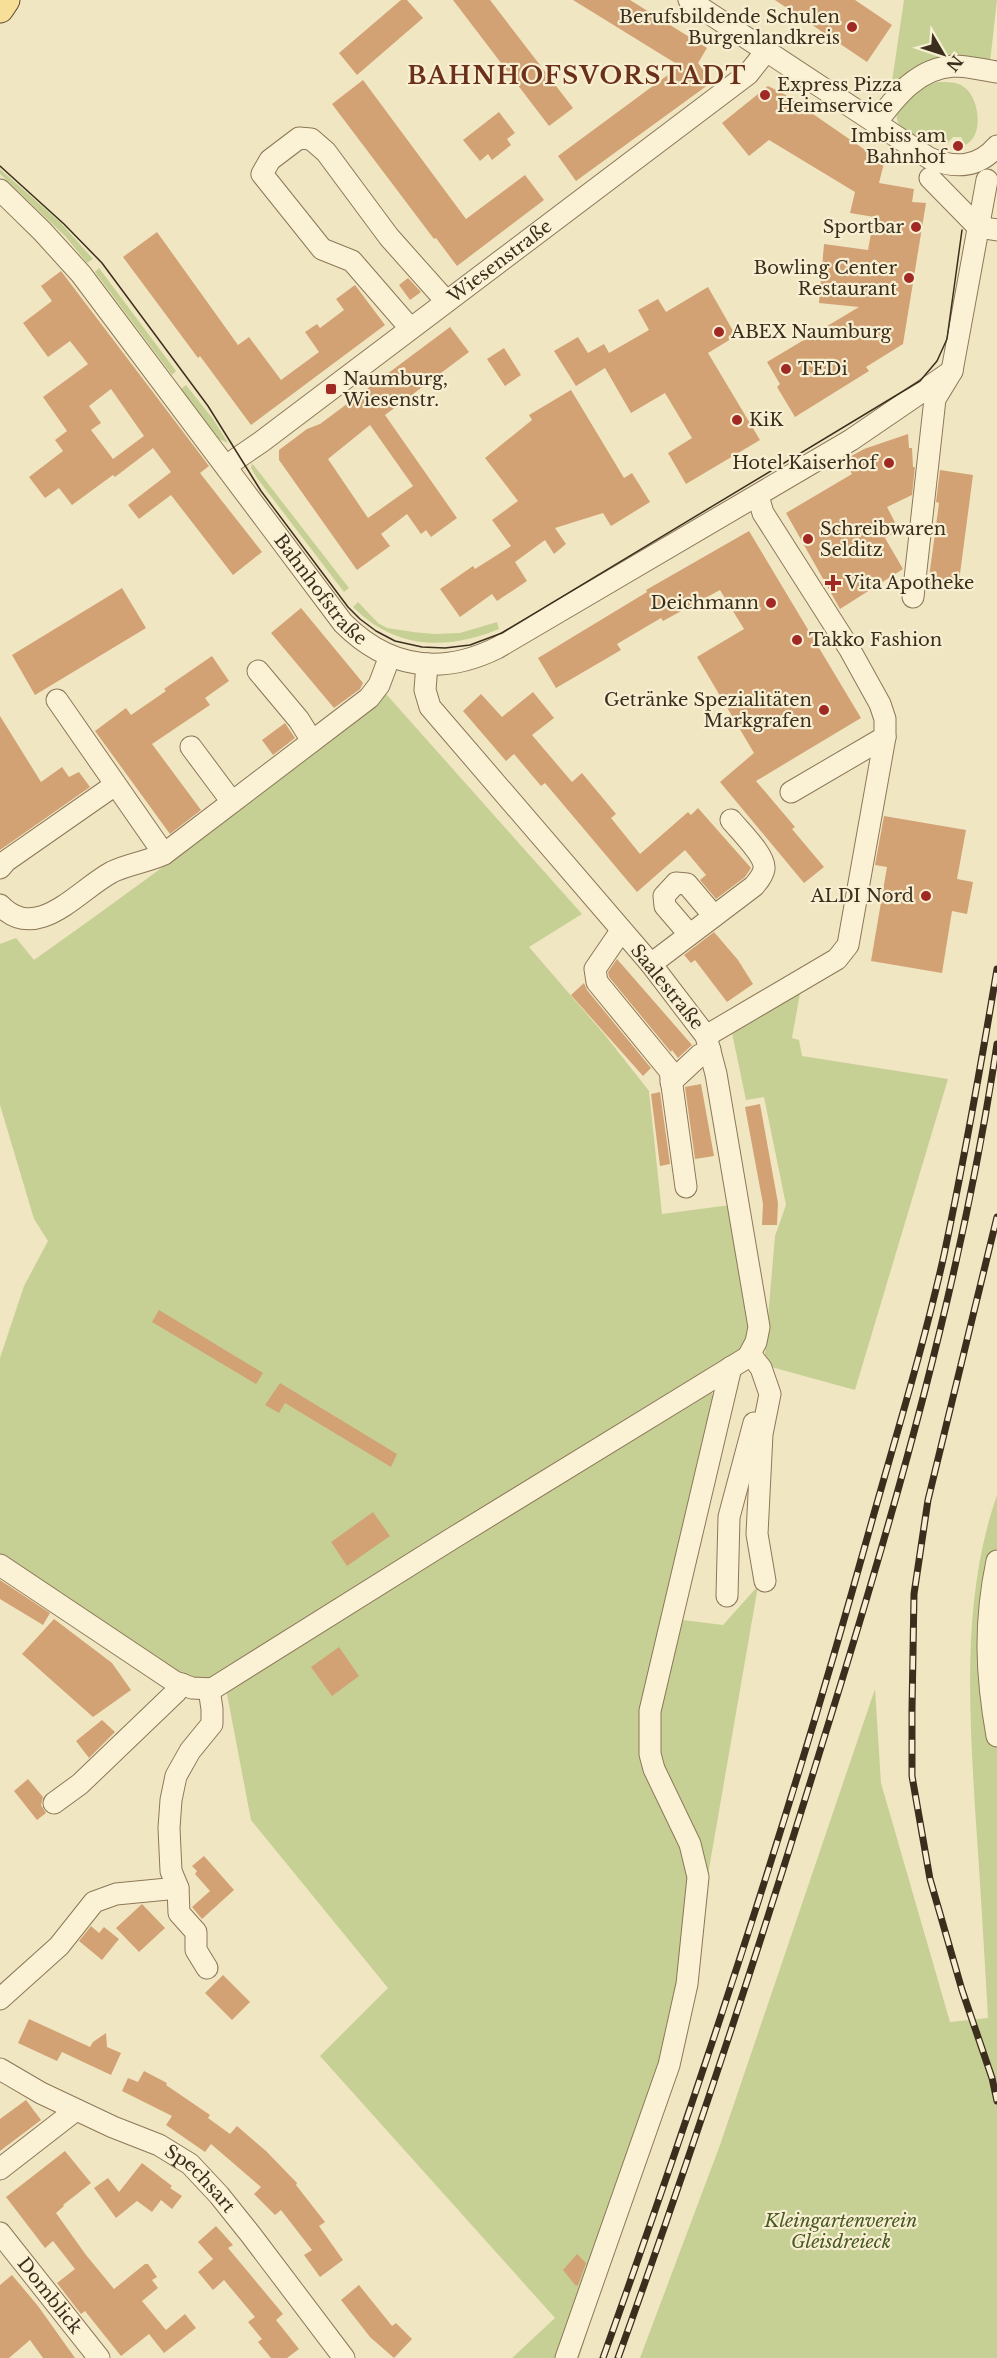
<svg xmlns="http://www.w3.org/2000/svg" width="997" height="2358" font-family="'Libre Baskerville',serif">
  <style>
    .green { fill: #c6d095 }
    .building { fill: #d2a275; fill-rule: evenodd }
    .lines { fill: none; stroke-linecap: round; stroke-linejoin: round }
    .minor-casing { stroke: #8d7758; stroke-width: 23 }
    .major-casing { stroke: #5a452c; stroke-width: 29 }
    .minor { stroke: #fbf2d6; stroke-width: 21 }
    .major { stroke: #f7df98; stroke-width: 27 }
    .tram { stroke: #3b2e1d; stroke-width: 1.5 }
    .rail-casing { stroke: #3b2e1d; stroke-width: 7 }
    .rail { stroke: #f8efd3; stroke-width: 4.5; stroke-dasharray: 14; stroke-linecap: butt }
    .poi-dot { fill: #a02a23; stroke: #f8efd3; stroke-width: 2 }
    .labels { text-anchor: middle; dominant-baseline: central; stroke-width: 4.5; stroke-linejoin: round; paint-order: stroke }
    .poi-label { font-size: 18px; fill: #3b2e1d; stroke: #f8efd3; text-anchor: end }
    .street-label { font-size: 18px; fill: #3b2e1d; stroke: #f8efd3 }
    .park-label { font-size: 18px; font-style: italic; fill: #485922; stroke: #f8efd3 }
    .district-label { font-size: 24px; font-weight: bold; letter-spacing: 1.5px; fill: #6b3019; stroke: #f8efd3 }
  </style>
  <rect width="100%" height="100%" fill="#f1e6c2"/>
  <!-- green -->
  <path class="green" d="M904 0H997L990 62 947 56 924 64 890 95Z
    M937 82C946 82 956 81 964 87 980 98 984 137 965 145L961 137H953L947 144C941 144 935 141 929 139 911 134 897 134 896 111L918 89Z
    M0 169 60 222 93 259 87 263 65 236 0 174Z
    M99 268 176 371 172 375 95 272Z
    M186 385 213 419 228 443 219 439 181 389Z
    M252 463 349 588 344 592 257 478 251 468Z
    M358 602 378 623 387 628 413 632 434 634 460 633 497 622 499 629C445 651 395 649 353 607Z
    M386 694 582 914 529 947 605 1035 649 1091 662 1214 730 1205 754 1347 706 1385 725 1413 675 1619 723 1625 758 1586 705 1892 617 2235 579 2358H512L555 2318 320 2056 388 1988 251 1820 227 1694 206 1695 0 1557V1358L24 1286 48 1241 34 1219 0 1105V944L16 938 34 960C154 875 272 787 386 694Z
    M800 993 792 1038 799 1040 802 1056 948 1079 855 1390 764 1365 775 1236 786 1205 764 1097 746 1100 732 1033Z
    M997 1495V2358H640L720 2145 875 1689 881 1783 950 2022 988 2018C984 1948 980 1878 975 1808 969 1704 962 1595 997 1495Z"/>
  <!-- building -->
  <path class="building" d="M401 0H407L423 18 357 75 339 53Z
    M453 0H490L573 108 549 126Z
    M573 0H630L707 48 698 63 712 82 576 181 558 156 680 66Z
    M775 0H855L892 25 867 62Z
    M363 80 466 219 525 175 544 200 457 266 436 238 434 239 332 104Z
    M768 86 784 94 884 163 879 183 914 189 912 202 926 203 903 344 866 367 869 371 795 417 777 387 780 384 767 362 859 307 819 303 824 244 868 250 874 217 850 213 855 192 769 140 749 156 722 123Z
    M499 112 515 133 507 139 511 145 492 160 488 154 480 161 463 140Z
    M157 232 238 345 249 337 281 380 319 352 305 332 317 324 320 328 344 310 336 299 355 285 385 325 251 425 200 356 198 358 123 257Z
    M61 271 209 466 200 473 262 552 233 575 171 495 139 519 128 505 171 472 153 448 115 477 113 475 72 505 59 488 45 498 29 477 63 451 55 440 67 431 43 397 88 364 70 341 48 357 23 323 52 301 41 286ZM111 389 144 436 113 459 91 430 101 423 89 406Z
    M408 278 421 292 410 300 399 285Z
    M708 287 736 336 708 353 760 440 686 484 668 453 692 438 665 393 631 413 605 368 576 386 554 351 578 337 588 353 604 344 609 353 649 330 638 310 658 299 666 312Z
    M450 327 469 352 385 415 457 518 431 537 426 530 421 534 407 514 381 534 390 546 357 570 279 460V450L307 429 320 424ZM370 425 413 486 368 518 328 459Z
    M504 348 521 375 505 386 487 359Z
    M571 390 624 478 632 473 650 502 611 526 603 513 555 528 566 544 554 554 545 540 515 562 527 581 497 601 492 594 460 617 440 589 473 566 475 569 511 546 492 520 518 501 485 458 532 420 529 415Z
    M908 434 909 448H912L913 467H915L912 495 887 507 899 530 885 538 903 569 840 609 786 513 852 474 844 460 864 449Z
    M940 470 973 475 958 589 928 585 939 503 936 502Z
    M749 531 861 718 756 781 795 827 792 829 824 867 804 883 720 782 754 753 697 657 744 629 720 590 663 621 661 618 617 644 621 650 556 688 538 658 647 592 646 590Z
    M122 588 146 628 35 695 12 655Z
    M301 608 363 683 360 689 334 708 271 633Z
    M212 656 229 681 205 698 210 705 152 744 201 810 170 834 95 731 126 708 131 715 166 691 164 689Z
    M533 692 554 718 532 735 572 782 582 773 616 814 611 818 640 854 688 812 691 815 698 808 751 868 745 877 716 899 700 880 706 875 685 850 637 892 545 783 541 786 514 754 506 761 463 711 481 694 502 717Z
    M0 716 41 782 62 767 69 777 79 772 90 787 0 850Z
    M285 723 295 738 273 755 262 740Z
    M884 816 966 830 957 879 973 882 967 914 952 911 942 973 871 961 887 867 875 865Z
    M714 932 738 960 753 984 727 1002 695 960 691 963 684 955Z
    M617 959 692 1045 678 1058 672 1050 671 1052 609 977 608 972Z
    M584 983 587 990 651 1068 643 1076 571 995Z
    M701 1084 714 1156 695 1159 685 1087Z
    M660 1092 670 1164 660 1166 651 1094Z
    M760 1104 778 1203 777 1225H762L763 1204 745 1107Z
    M159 1310 263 1373 256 1384 152 1322Z
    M280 1383 397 1454 391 1467 285 1403 279 1413 265 1405Z
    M373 1512 390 1536 347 1566 331 1542Z
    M0 1580 50 1613 43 1625 0 1599Z
    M54 1619 112 1663 131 1690 93 1717 22 1654Z
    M339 1647 359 1676 332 1696 311 1667Z
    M102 1720 115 1732 89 1758 76 1741Z
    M28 1779 43 1797 41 1805 46 1813 37 1820 14 1791Z
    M204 1856 234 1890 202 1919 192 1907 210 1891 195 1874 197 1871 192 1866Z
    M142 1904 165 1928 139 1952 116 1928Z
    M91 1926 99 1933 104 1927 119 1939 102 1960 79 1941Z
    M223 1975 250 2002 232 2020 205 1993Z
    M29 2019 90 2047 93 2042 106 2033 107 2047 121 2053 111 2075 62 2052 57 2061 18 2043Z
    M144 2071 167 2083 166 2085 210 2115 208 2118 230 2134 237 2126 266 2151 297 2183 296 2185 325 2222 319 2226 343 2260 320 2277 304 2255 312 2250 281 2210 275 2215 254 2194 261 2187 211 2144 205 2152 166 2125 172 2116 122 2091 128 2078 138 2082Z
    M26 2100 41 2120 0 2151V2119Z
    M65 2151 91 2183 63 2205 64 2206 56 2213 86 2255 114 2289 145 2264H148L157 2277 152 2280 158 2288 142 2301 166 2330 185 2314 196 2328 164 2353 149 2334 121 2356 85 2311 81 2314 57 2283 75 2269 53 2241 45 2248 6 2197Z
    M142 2163 172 2186 170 2188 182 2196 172 2209 161 2200 152 2212 137 2201 116 2218 94 2188 108 2178 119 2192Z
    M216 2226 233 2245 228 2248 283 2314 276 2320 299 2349 287 2358H271L258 2342 262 2339 248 2322 255 2317 224 2280 213 2290 198 2272 213 2259 198 2242Z
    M577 2254 586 2263 578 2285 576 2286 563 2270Z
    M12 2275 38 2306 75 2358H43L30 2340 9 2358H0V2285Z
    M359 2285 392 2326 396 2323 412 2339 394 2358 370 2337 341 2300Z"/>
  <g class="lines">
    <!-- minor casing -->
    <g class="minor-casing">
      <g id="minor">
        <path d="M689 0 929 158C955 169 978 168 997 146"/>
        <path d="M876 123C896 96 918 68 954 66 968 66 983 70 997 72"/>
        <path d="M930 178 978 227 997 230"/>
        <path id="s1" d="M0 190 42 231 81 274 343 623C388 668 440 676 497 648L851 440 952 371"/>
        <path d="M410 328 352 261 322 249 262 174 270 160 299 138 311 139 326 152 389 237 446 301"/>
        <path id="s2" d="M226 466 261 442 748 74 767 50"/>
        <path d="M913 597 935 399 952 371 987 180"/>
        <path d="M258 671 299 720 312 741"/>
        <path d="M57 700 164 854"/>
        <path d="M191 747 232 802"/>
        <path d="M791 792 885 737"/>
        <path d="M0 868 6 861 115 785"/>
        <path d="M0 905C37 944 78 890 112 872 128 864 147 862 164 854L369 698 379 685 390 656"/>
        <path d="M621 931 595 969 597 982 670 1071 686 1187"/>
        <path d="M689 934 665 906 664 896 676 883 687 884 714 916"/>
        <path d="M651 964 754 886C758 881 763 876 764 869 766 856 740 831 731 820"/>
        <path d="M706 1036 837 959 848 945 885 737V719L880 704 849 648 763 513 758 496"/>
        <path d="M671 1082 700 1055 710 1050"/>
        <path d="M750 1354 761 1368 770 1394 762 1434 757 1534 765 1581"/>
        <path d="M997 1561C984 1623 986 1674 997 1736"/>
        <path d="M0 1565 175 1682 192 1688 212 1689 453 1538 748 1357 756 1342 759 1327 716 1074 706 1036 651 964 430 707 425 690 427 664"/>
        <path d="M727 1596 729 1517 754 1423"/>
        <path d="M54 1803 80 1784 176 1692 182 1684"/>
        <path d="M178 1888 179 1913 196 1932V1950L207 1968"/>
        <path d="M0 1999 59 1946 94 1902 116 1894 178 1888 171 1871 169 1828 171 1800 176 1776 190 1751 212 1724V1709L209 1689"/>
        <path id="s3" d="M0 2069 41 2093 113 2127 159 2145 190 2164 219 2195 251 2235 344 2358"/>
        <path d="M0 2169 76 2110"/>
        <path id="s4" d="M0 2233 99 2358"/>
        <path d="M566 2358 669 2065 687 1984 698 1877 690 1844 654 1769 650 1754V1711L731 1367"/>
      </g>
    </g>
    <!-- major casing -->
    <g class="major-casing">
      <path id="major" d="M0 9 6 0"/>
    </g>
    <!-- minor -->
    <use href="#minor" class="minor"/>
    <!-- major -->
    <use href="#major" class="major"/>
    <!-- tram -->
    <path class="tram" d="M0 166 64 224 102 263 208 406 261 491 348 607 360 619 376 631 395 641 422 647 445 648 470 645 502 633 920 381 937 361 947 339 962 230"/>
    <!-- rail casing -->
    <g class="rail-casing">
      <path id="rail" d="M997 1217 928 1500 914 1594 912 1710V1776L930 1879 962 1990 992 2078 997 2101
        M603 2358C700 2087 791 1813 868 1535 894 1442 923 1349 944 1255 964 1160 981 1065 997 969
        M618 2358C692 2153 760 1946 824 1738 895 1511 962 1279 997 1044"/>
    </g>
    <!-- rail -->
    <use href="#rail" class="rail"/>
  </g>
  <!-- markers -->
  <g class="poi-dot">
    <circle cx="852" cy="27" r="6"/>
    <circle cx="765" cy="95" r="6"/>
    <circle cx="958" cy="146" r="6"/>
    <circle cx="916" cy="227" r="6"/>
    <circle cx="909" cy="278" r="6"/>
    <circle cx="719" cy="332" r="6"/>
    <circle cx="786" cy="369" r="6"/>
    <rect x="325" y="383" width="12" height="12" rx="3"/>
    <circle cx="737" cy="420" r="6"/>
    <circle cx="889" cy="463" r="6"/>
    <circle cx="808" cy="539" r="6"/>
    <path d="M830 574h6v6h6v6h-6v6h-6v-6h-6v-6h6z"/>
    <circle cx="771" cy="603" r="6"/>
    <circle cx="797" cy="640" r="6"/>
    <circle cx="824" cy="710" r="6"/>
    <circle cx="926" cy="896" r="6"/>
  </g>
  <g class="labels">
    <!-- poi labels -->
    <g class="poi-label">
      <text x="840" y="17">Berufsbildende Schulen<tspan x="840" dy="21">Burgenlandkreis</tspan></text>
      <text x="777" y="85" text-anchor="start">Express Pizza<tspan x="777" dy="21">Heimservice</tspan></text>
      <text x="946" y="136">Imbiss am<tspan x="946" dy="21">Bahnhof</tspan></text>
      <text x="904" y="227">Sportbar</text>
      <text x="897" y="268">Bowling Center<tspan x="897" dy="21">Restaurant</tspan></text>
      <text x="731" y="332" text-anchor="start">ABEX Naumburg</text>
      <text x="798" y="369" text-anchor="start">TEDi</text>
      <text x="343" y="379" text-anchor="start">Naumburg,<tspan x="343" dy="21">Wiesenstr.</tspan></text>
      <text x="749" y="420" text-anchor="start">KiK</text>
      <text x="877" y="463">Hotel Kaiserhof</text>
      <text x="820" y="529" text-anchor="start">Schreibwaren<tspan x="820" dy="21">Selditz</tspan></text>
      <text x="845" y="583" text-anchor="start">Vita Apotheke</text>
      <text x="759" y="603">Deichmann</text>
      <text x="809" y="640" text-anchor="start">Takko Fashion</text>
      <text x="812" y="700">Getränke Spezialitäten<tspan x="812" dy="21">Markgrafen</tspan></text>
      <text x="914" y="896">ALDI Nord</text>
    </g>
    <!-- street labels -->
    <g class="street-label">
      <text stroke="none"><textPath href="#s2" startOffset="342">Wiesenstraße</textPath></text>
      <text stroke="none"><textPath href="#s1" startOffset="513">Bahnhofstraße</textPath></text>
      <text transform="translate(667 987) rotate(51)">Saalestraße</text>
      <text stroke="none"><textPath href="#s3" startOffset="230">Spechsart</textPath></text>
      <text stroke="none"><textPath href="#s4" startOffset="80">Domblick</textPath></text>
    </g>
    <!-- park labels -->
    <g class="park-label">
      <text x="841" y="2221">Kleingartenverein<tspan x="841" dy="21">Gleisdreieck</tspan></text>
    </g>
    <!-- district labels -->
    <g class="district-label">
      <text x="577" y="75">BAHNHOFSVORSTADT</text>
    </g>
  </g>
  <!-- north arrow -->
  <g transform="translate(943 54) rotate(129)" stroke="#f8efd3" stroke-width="4.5" paint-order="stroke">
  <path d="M0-4.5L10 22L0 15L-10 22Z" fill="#3b2e1d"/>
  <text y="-9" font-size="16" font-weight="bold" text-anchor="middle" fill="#3b2e1d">N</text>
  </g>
</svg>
